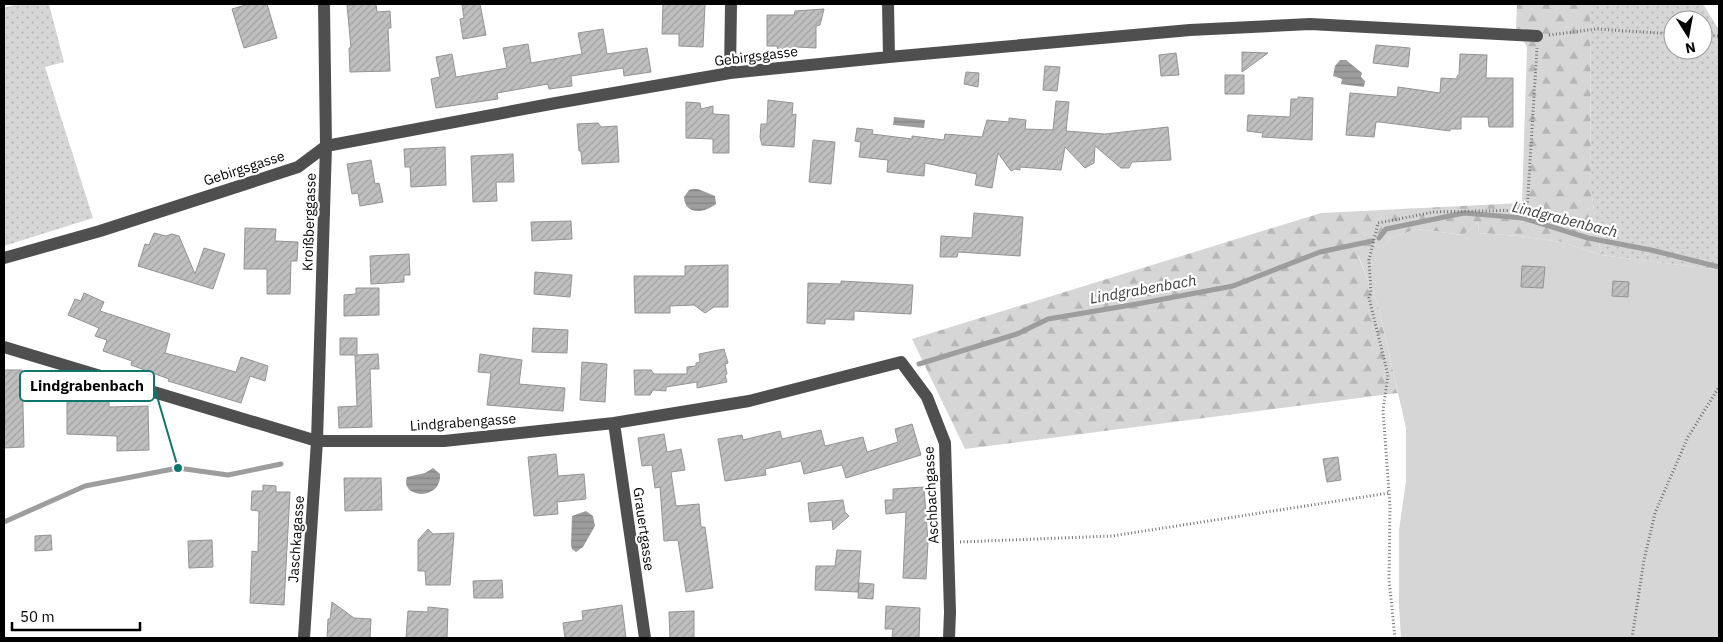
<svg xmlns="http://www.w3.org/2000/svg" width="1723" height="642" font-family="'IBM Plex Sans',sans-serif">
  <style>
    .grass { fill: url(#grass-dots); fill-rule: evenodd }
    .forest { fill: url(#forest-firs) }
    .garden { fill: #d6d6d6 }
    .water { fill: url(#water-rules) }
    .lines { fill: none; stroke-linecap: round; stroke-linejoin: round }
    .stream { stroke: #9d9d9d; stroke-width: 5 }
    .building { fill: url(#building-hatch); stroke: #939393 }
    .path { stroke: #717171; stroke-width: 3; stroke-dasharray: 1 2.5; stroke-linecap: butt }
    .minor { stroke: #4f4f4f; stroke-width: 12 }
    .labels { text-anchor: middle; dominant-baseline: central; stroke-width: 4.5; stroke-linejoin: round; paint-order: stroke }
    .street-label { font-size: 14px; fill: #000; stroke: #fff }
    .water-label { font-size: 15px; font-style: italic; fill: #3e3e3e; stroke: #fff }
    .leader { fill: none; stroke: #0f766e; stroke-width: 2 }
    .callout-dot { fill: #0f766e; stroke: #fff; stroke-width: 2 }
    .callout { fill: #fff; stroke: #0f766e; stroke-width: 2 }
    .callout-label { font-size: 15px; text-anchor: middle; font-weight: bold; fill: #000 }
  </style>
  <defs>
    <pattern id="grass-dots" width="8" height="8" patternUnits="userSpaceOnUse" patternTransform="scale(1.25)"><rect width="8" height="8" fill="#d6d6d6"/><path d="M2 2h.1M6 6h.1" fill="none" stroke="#b6b6b6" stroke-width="1.8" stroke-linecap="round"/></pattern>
    <pattern id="forest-firs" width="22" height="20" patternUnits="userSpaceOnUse" patternTransform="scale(1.25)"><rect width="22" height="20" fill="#d6d6d6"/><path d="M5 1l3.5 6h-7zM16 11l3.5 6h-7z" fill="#b6b6b6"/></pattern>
    <pattern id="water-rules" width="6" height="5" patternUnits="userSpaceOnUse" patternTransform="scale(1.25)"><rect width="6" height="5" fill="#9d9d9d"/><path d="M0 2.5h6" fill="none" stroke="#858585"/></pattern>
    <pattern id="building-hatch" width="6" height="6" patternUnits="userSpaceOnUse" patternTransform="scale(1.25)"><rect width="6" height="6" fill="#bfbfbf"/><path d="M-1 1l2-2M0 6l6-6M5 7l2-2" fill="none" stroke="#a2a2a2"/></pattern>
  </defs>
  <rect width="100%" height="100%" fill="#fff"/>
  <!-- grass -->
  <path class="grass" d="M17 4H49L64 62 45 67 93 218 4 246V8Z
    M1590 4H1703L1719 30V270L1601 255 1591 191ZM1673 20H1703V50H1673Z"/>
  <!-- forest -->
  <path class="forest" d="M1517 4H1590L1591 191 1601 255 1561 242 1519 236 1479 233 1478 222 1464 235 1417 229 1388 239 1389 243 1358 256 1378 305 1398 393 965 449 912 339 1321 213 1522 203 1527 47 1516 28Z"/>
  <!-- garden -->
  <path class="garden" d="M1478 222 1479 233 1519 236 1561 242 1601 255 1719 270V638H1401L1399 608V530L1406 481V428L1378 305 1358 255 1389 243 1388 239 1417 229 1464 235Z"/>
  <!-- water -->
  <path class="water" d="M1340 60H1346L1362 73 1361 77 1365 81 1364 87 1341 84 1342 79 1333 76 1335 66Z
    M894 117 925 120 924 128 893 125Z
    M692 189H698L715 196 716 204C705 213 685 216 684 197L689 190Z
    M433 468 440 474C442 502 399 498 407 477L425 473Z
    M586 511 593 516 595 526 583 547 576 552 572 549 571 545 572 516Z"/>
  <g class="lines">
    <!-- stream -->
    <path class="stream" d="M1379 238 1386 229 1464 213 1523 218 1588 238 1651 250 1719 267
      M919 364 1017 334 1048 319 1137 304 1233 286 1320 252 1372 241
      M4 522 85 486 178 468 228 475 281 464"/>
  </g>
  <!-- building -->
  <path class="building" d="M249 4H267L277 38 244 48 232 9Z
    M362 4H376L377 12 390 11 391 28H388L390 71 350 72 349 48H351L347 5Z
    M470 4H480L486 35 463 39 460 19 464 18 462 5Z
    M663 4H705L703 47 679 46V34H662Z
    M824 9 820 25 816 26V48L796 47 778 51 777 46H767V15H794L795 11Z
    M603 29 607 54 647 48 651 72 624 76 623 68 571 76 572 86 549 89 548 84 497 93 498 99 436 108 431 79 440 77 436 57 452 54 456 77 507 68 503 48 528 44 531 63 582 54 578 33Z
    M1376 45 1410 48 1408 67 1373 63Z
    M1242 52 1268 53 1242 72Z
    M1176 53 1179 75 1161 76 1159 55Z
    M1460 54 1487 55 1486 78H1513V127H1489L1488 117H1461V129H1450V131L1380 122H1376L1374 137 1346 135 1350 93 1397 97 1398 87 1440 93 1441 78 1457 79V76L1459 75Z
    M1045 66 1060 67 1057 91 1043 90Z
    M966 72 979 73 978 87 964 84Z
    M1225 75H1244V94H1225Z
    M1298 97 1313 98 1312 140 1262 137 1263 133 1247 131 1248 115 1290 117 1291 99H1298Z
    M768 100 793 103 792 115 796 114 794 147 762 145 760 137 761 124H767Z
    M1056 101 1069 102 1066 131 1105 134 1168 127 1171 160 1132 162 1129 168H1121L1095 146 1094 163 1085 168 1065 147 1061 170 1020 167V170L1015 169 1011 171 998 153 992 188 975 185 977 174 925 163 924 176 887 172 888 160 859 157 861 142 855 141 857 128 873 130 872 134 912 139V136L944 140 945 134 982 137 987 120 1009 122V118L1026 120 1025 129 1053 130Z
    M686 102 700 103 701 109 713 106V114L729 115V153H713V139L686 138Z
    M598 123 601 127 617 126 619 162 582 164 581 151H579L577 124Z
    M813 140 835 142 831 184 809 182Z
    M445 147 446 185 411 187 410 167H405L404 149Z
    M513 154 514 182H496L497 201 473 202 471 156Z
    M371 160 375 184 379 183 383 202 360 206 358 193 352 194 347 164Z
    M974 213 1023 217 1020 256 958 252 957 257H940L941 236 972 238Z
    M571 221 572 239 532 241 531 222Z
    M245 228 276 229 275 241 298 242 297 261H291L290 294H267V269H244Z
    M154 233 166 236 172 234 179 236 195 274 204 248 225 254 213 289 138 266 145 244 149 245Z
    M409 254 410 275H404V282L371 284 370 256Z
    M728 265V307H714L705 313 694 305 670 306V313H635L634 276H685V266Z
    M1522 266 1545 267 1543 288 1521 287Z
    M535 272 572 275 570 297 534 294Z
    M841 281 913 285 911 314 854 311V320L825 319V324L807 323 808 283 841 284Z
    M1613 281 1629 282 1628 297 1612 296Z
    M356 288H379V315L344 316V295L356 294Z
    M84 293 104 302 100 311 170 334 165 353 236 372 241 357 268 366 265 381 250 376 241 403 168 381 169 379 131 365 132 361 103 351 107 340 95 336 99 328 68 315 75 299 81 301Z
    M533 328 568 330 567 353 532 352Z
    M340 338H357V355L378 354 379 369H370L372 427 339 428 338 407 357 406 355 355H340Z
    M724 349 728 363 725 364 727 374 725 375 727 382 697 388V382L666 387V391L653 390 650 395H635L634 370H651L654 374H687V367L696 366V363L700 362 699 354Z
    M480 354 522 360 519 384 565 388 563 411 487 405 491 373 478 372Z
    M582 362 607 364 605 402 580 400Z
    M4 370H22L24 447 4 448V426H5Z
    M51 370 82 382 83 396H109V407L148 406 149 450 117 451V436L67 434V398L42 390Z
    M912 424 921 455 846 478 842 465 804 474 801 461 765 469 766 475 725 481 718 439 742 435 743 440 780 431 782 439 821 430 825 446 863 437 867 452 898 442 895 429Z
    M664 434 667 452 681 449 685 470 671 472 676 506 699 504 701 527H705L713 588 686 592 678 540 664 541 660 487 655 488 652 465 642 466 638 438Z
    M556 454 558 476 584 474 586 499 557 502 558 514 534 516 528 457Z
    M1338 457 1341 480 1327 482 1323 459Z
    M344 478H381L382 510 345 511Z
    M263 485 276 486V492H290L284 605 250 603 252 551 258 552 259 511 251 510 252 491H263Z
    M924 487 928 542 926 579 903 578 906 512 886 514 885 500H893V489Z
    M843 500 845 512 849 516 833 530 832 520 810 522 808 503Z
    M428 529 433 534 454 533 450 585H426L425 571H418V540Z
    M51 535 52 550 35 551V536Z
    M212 540 213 567 189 568 188 541Z
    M837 550 861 551 858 592 815 590 816 566H835Z
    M502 580 503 598H474L473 581Z
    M859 583 874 584 873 599 858 598Z
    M332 602 354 618 371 619 370 638H327L328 619H330Z
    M622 605 626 638H565L563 623 583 620 582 611Z
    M886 606 920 608 919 638H892L893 629H885Z
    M428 607 448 609 447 638H406L408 611 428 612Z
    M694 611V638H670L669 612Z"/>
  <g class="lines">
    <!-- path -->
    <path class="path" d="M1549 35 1597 29 1673 34
      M1703 35 1719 36
      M960 542 1112 536 1389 493
      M1395 638 1389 579 1390 506 1383 410 1388 375 1369 298 1371 293 1369 260 1378 223 1434 212 1527 210 1537 48
      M1632 638 1644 560 1655 513 1688 437 1719 387"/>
    <!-- minor -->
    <path class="minor" d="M888 4 889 57
      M730 73 731 4
      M4 258 100 231 298 167 326 146 556 103 730 73 889 57 1190 30 1310 24 1537 36
      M4 347 317 441H444L614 423 749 401 901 362 927 397 945 443 950 612 949 638
      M614 423 645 638
      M304 638 317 441 326 146 324 4"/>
  </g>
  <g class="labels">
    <!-- street labels -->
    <g class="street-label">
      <text transform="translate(756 56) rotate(-7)">Gebirgsgasse</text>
      <text transform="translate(244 168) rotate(-18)">Gebirgsgasse</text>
      <text transform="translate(309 222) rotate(-88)">Kroißberggasse</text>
      <text transform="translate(463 422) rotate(-4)">Lindgrabengasse</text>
      <text transform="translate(931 495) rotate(-93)">Aschbachgasse</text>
      <text transform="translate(644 529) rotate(82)">Grauertgasse</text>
      <text transform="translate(296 539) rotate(-86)">Jaschkagasse</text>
    </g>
    <!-- water labels -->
    <g class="water-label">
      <text transform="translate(1565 219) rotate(14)">Lindgrabenbach</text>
      <text transform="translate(1143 289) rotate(-10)">Lindgrabenbach</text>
    </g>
  </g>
  <!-- callouts -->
  <path class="leader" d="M178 468L154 386"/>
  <circle class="callout-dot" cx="178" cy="468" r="5"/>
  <rect class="callout" x="20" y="371" width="134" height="30" rx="5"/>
  <g class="callout-label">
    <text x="87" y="391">Lindgrabenbach</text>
  </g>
  <!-- border -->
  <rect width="1723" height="642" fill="none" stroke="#000000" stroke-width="10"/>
  <!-- north arrow -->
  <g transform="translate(1688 35) rotate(169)"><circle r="24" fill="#ffffff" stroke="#999999"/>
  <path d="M0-4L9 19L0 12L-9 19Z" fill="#000000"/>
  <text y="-8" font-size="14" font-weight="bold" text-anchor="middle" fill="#000000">N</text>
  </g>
  <!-- scale -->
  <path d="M12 622v8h128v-8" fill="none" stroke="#000000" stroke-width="2.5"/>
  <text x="20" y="622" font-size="15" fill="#000000" stroke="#ffffff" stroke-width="4" paint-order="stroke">50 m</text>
</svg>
